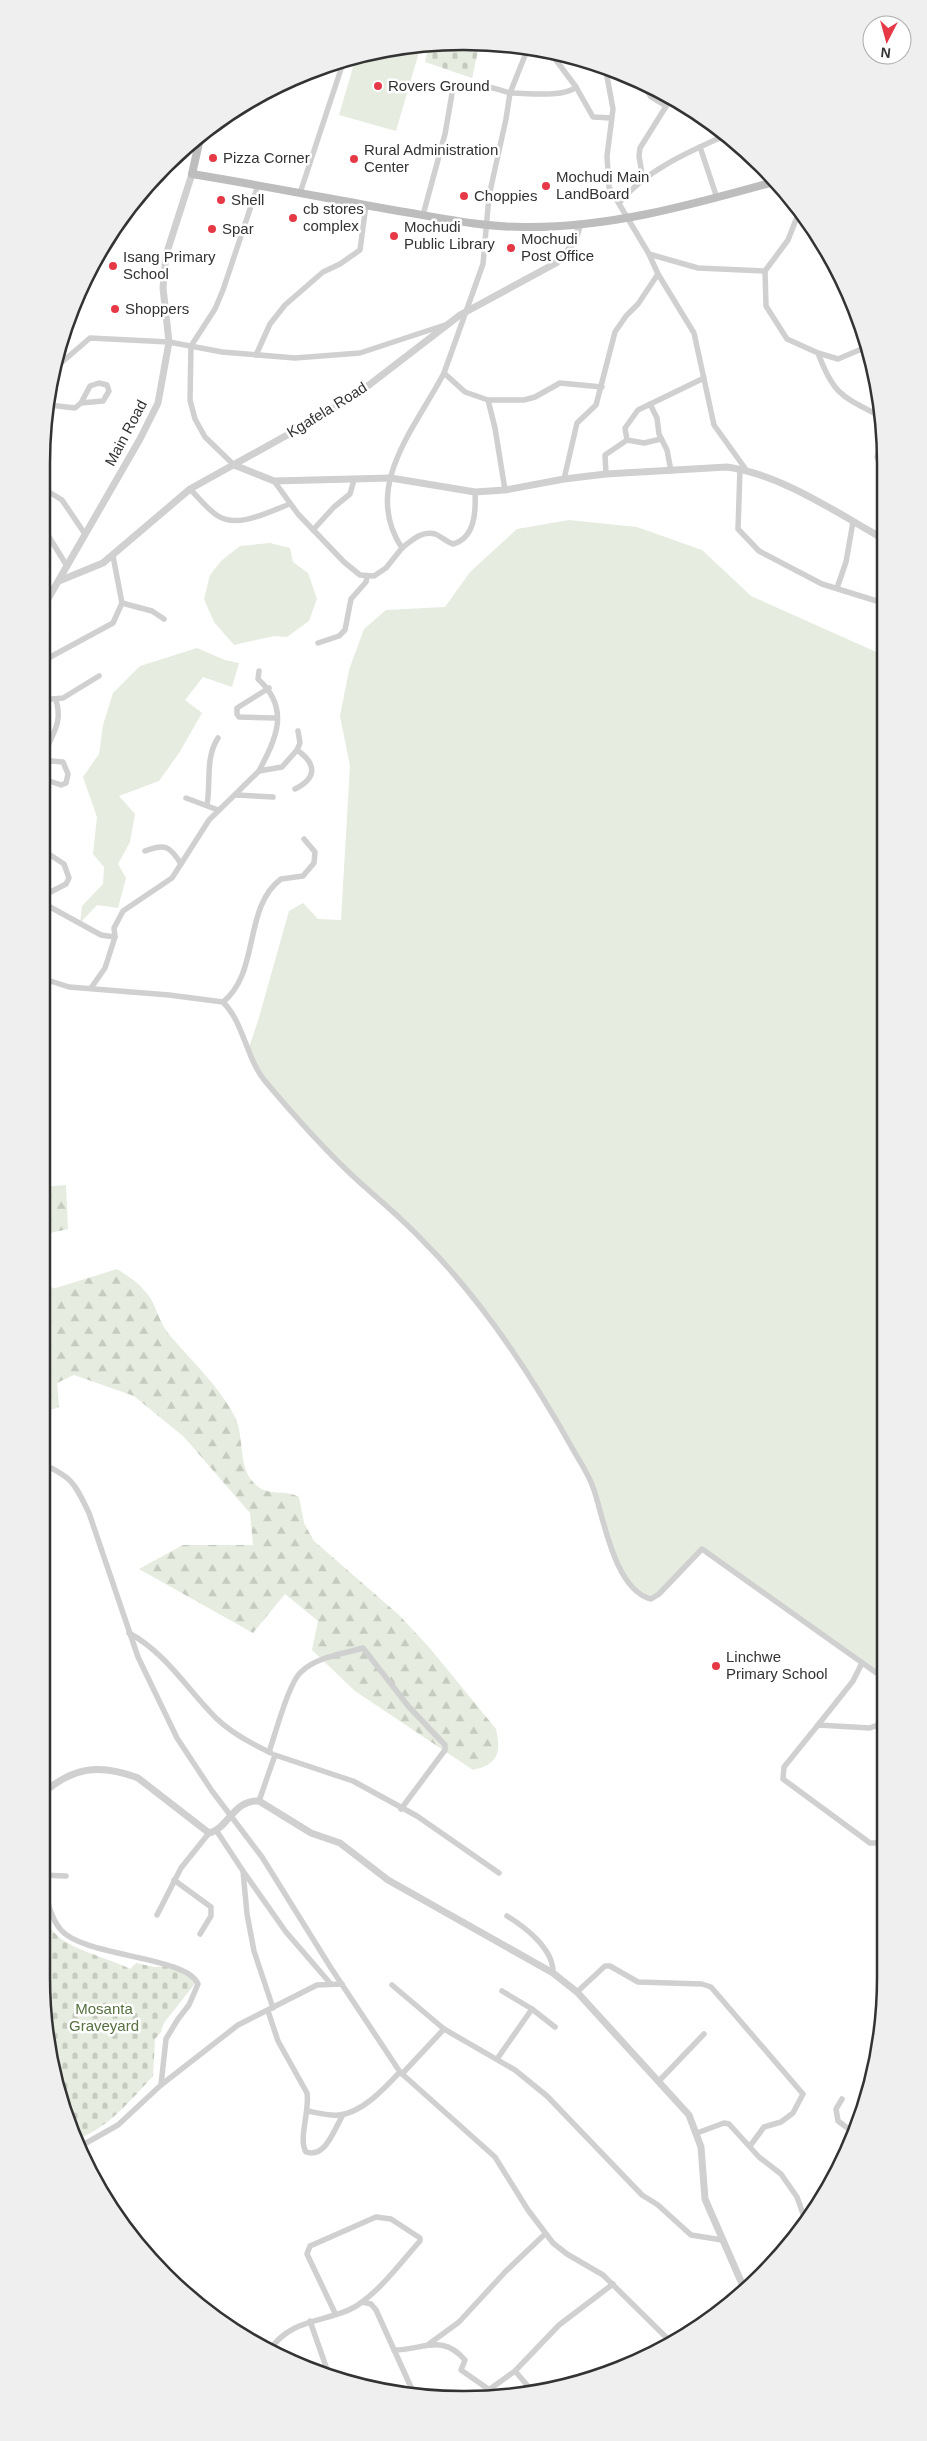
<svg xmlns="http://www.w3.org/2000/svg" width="927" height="2441" font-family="Helvetica,sans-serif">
<defs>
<pattern id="forest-firs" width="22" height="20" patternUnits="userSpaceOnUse" patternTransform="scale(1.25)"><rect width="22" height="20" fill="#e6ecdf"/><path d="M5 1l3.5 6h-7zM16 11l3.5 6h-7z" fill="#c6cbc0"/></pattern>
<pattern id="cemetery-stones" width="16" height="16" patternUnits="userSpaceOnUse" patternTransform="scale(1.25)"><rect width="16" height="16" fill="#e6ecdf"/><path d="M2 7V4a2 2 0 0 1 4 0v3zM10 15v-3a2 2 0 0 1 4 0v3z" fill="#c6cbc0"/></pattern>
</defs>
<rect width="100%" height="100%" fill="#fff"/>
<g fill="#e6ecdf">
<polygon points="400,47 419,52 396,131 339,115 356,57"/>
<polygon points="569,520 637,527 702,550 751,596 883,655 885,1679 702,1549 651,1599 642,1596 625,1578 615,1556 591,1481 504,1340 425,1243 353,1176 264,1079 248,1050 258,1021 289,911 303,903 318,919 341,920 350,766 340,716 349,670 364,629 386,610 445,607 470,572 517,529"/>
<polygon points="270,543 290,548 293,562 308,573 317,599 309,621 287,637 274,636 234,645 214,622 204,599 210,575 221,561 240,546"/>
<polygon points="197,648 225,660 239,663 232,687 203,677 185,700 202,713 179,753 159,781 119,796 135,814 130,842 118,864 126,878 118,908 97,905 80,923 82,906 103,884 104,867 93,854 97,817 83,777 99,754 103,725 113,693 140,666"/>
</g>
<g fill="url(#forest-firs)">
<polygon points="66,1185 68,1229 41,1235 41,1187"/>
<path d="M117,1269C130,1277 142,1285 151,1299C157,1310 160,1323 168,1333C191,1361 218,1384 235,1417C245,1437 237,1469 256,1485C269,1497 285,1489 299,1497L304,1523L314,1541L399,1615L428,1646L496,1729C501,1752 499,1764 473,1770L355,1691L312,1650L318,1621L285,1594L253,1633L139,1569L183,1545H253L250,1513L184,1437L134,1396L74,1375L57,1383L59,1407L41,1413L43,1365H41V1286L56,1288Z"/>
</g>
<g fill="url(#cemetery-stones)">
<polygon points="473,43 478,51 472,78 425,62 428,49 413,45"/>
<path d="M41,1904C45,1912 47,1923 52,1930C67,1950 108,1957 130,1969L136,1963L154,1967L169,1966L197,1981L163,2024L161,2032L155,2039L153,2076C130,2101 109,2127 76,2140L64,2113L41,1978Z"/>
</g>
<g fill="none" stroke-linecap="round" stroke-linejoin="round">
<g stroke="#d0d0d0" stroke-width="5.5">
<path d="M528,48L510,93C526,93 564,98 576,87L550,52"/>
<polyline points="606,71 613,109 607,156 609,187 649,254 698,268 765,271"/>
<polyline points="576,87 593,117 611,118"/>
<polyline points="646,89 651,97 666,106"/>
<polyline points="700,147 717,198"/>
<polyline points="643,180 639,156 640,148 670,100"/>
<polyline points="300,193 344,60"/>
<path d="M620,202C645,171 688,152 724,136"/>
<polyline points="799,212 788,240 765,271 766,306 787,339 818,353 838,359 864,348"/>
<path d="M423,215L445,134L453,88C464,78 497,89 510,93L506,119L489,196L483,264L444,373"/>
<polyline points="649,254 658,274 694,333 714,425 747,471"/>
<path d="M818,353C834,396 843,397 882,417"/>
<polyline points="256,355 270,324 285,305 323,272 340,264 360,250 366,205"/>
<polyline points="54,369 90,338 169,342 222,352 295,358 360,353 445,325"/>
<polyline points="488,400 524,400 535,397 560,383 602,387"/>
<polyline points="650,404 657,418 659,434 667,450 671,471"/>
<polyline points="49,405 75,408 81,403 90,386 99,383 107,385 109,391 103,401 81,403"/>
<polyline points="627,440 625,428 638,410 704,378"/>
<polyline points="627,440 644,443 661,439"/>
<polyline points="882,442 877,457 882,469"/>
<polyline points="234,465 205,437 195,419 190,400 191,346 215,309 223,290 258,185"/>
<polyline points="740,469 738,529 759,551 822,584 883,603"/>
<polyline points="606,474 605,455 627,440"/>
<polyline points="564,479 577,423 596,405 615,332 626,316 638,304 658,274"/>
<path d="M274,481L298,514L344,562L360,575L374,576L386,568L402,548C361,487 416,427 444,373L465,392L488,400L495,428L505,490"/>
<polyline points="41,487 62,500 85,534"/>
<path d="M190,489C199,498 208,510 218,516C238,529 270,511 290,504"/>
<polyline points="41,524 67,566"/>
<polyline points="313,530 334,507 350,494 354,480"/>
<path d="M402,548C411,541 422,530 435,534C441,536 446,542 453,544C475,538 476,512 475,492"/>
<polyline points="113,556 122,603 152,611 164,619"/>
<polyline points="837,588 846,562 853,522"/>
<polyline points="318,643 339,636 345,630 351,599 366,582 367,577"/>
<polyline points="41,662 113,623 122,603"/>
<path d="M259,671L258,679C291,709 276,738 259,771"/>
<polyline points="269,688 237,708 237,714 239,717 276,718"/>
<polyline points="41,700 63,698 99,676"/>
<polyline points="297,750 300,743 298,731"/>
<polyline points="41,760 63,762 68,774 66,783 61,785 41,778"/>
<path d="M43,760C49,735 64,727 56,700"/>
<polyline points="236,795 273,797"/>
<polyline points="186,798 218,810"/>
<path d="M207,805C211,782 205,758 218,738"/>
<polyline points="41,849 64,864 69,878 66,884 41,897"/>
<path d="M145,851C165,843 170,846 181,864"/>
<polyline points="41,902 101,935 115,937"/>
<path d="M41,978L69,987L169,995L223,1002C244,1023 246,1058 265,1081C291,1112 326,1151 355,1178C378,1199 403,1219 424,1242C483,1301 535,1381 575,1453C582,1465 590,1477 594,1490C604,1520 615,1590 651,1599L659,1594L702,1549L885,1679"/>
<path d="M91,988L105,968L115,937L114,928L123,911L172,878L209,820L259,771L282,767L297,750C317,764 317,778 295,789"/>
<path d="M223,1002C260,973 243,907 281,879L303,876L314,863L315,852L304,839"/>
<path d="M41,1463C73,1478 74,1482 89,1513L138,1657L177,1738L212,1791L262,1857L331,1968L400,2072L495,2157L528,2210L553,2243L567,2254L603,2275L672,2343"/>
<path d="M129,1633C166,1653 187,1689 216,1718C231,1733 252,1744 271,1753"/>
<polyline points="885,1722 870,1728 818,1725 784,1767 783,1779 870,1843 880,1843 885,1839"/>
<polyline points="818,1725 853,1681 862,1663"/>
<path d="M269,1752C275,1735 289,1682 301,1672C316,1657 343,1654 363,1648L409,1707L445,1745V1750L401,1809"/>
<polyline points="259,1801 275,1755 353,1781 417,1816 499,1873"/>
<polyline points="216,1830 243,1871 247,1914 254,1951 273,2008"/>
<polyline points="243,1871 286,1932 330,1983"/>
<polyline points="41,1875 66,1876"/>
<path d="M44,1875C45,1892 49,1916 61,1930C84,1957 187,1956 198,1984L189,2005L178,2019L166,2039L161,2085"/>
<polyline points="174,1880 211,1907 211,1916 200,1934"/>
<polyline points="157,1915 181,1868 209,1833"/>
<path d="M507,1916C525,1927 554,1949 553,1973"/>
<polyline points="392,1985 444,2029 515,2070 547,2096 642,2195 658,2205 691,2235 722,2240"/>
<polyline points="502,1991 532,2009 555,2027"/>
<polyline points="577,1992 605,1966 610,1966 638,1982 702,1984 711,1987 803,2094 793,2113 781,2122 764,2127 750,2146"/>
<path d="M268,2011L278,2041L307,2093C310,2111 298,2139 306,2152C326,2159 335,2127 343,2115"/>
<polyline points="497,2059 532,2009"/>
<polyline points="402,2074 444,2029"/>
<polyline points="659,2081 704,2034"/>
<polyline points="842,2099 836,2109 838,2121 854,2133"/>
<path d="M308,2111C318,2113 329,2116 339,2115C362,2113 385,2088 400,2072"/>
<polyline points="697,2133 724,2123 729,2124 759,2157 781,2174 797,2197 806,2222"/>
<polyline points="79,2147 118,2125 161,2085 238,2025 317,1985 342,1984"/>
<polyline points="362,2302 371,2304 376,2310 415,2396"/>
<polyline points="310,2321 330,2378"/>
<polyline points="429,2344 459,2322 506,2271 545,2234"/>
<path d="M394,2350C423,2350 442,2333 465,2360L461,2370L494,2393"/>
<path d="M269,2351C293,2314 334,2324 362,2302C384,2286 402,2261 420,2241V2238L391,2219L376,2217L310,2246L307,2254L335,2313"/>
<polyline points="515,2371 533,2392"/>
<polyline points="483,2394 515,2371 559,2325 613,2284"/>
</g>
<g stroke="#d0d0d0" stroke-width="7">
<path d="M234,465L274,481L391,478L475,492L505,490L564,479L606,474L727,467C780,474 836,512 882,538"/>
<path d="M59,581L103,563L190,489L325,414L369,385L460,315L556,263C570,251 575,242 580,224"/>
<polyline points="41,611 140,439 158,403 169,342 163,288 166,255 192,174"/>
<path d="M41,1795C72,1767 99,1763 138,1778L209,1833C228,1829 234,1799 259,1801L311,1833L340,1843L388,1880L553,1973L577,1992L689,2115L701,2147L705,2199L743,2286"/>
</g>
<path stroke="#bdbdbd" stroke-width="8" d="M201,134L192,174C259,185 326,198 393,210C436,217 480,227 524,227C611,228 694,204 777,181"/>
</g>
<g fill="#e63946" stroke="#fff" stroke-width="2">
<circle cx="378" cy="86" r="5"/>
<circle cx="213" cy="158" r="5"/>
<circle cx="354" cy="159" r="5"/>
<circle cx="546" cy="186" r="5"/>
<circle cx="464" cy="196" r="5"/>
<circle cx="221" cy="200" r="5"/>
<circle cx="293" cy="218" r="5"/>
<circle cx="212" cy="229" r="5"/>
<circle cx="394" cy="236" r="5"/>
<circle cx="511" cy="248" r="5"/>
<circle cx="113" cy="266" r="5"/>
<circle cx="115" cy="309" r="5"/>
<circle cx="716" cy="1666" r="5"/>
</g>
<g text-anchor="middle" stroke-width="5" stroke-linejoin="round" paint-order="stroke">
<g font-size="15" fill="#333" stroke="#fff" text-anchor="start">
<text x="388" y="91">Rovers Ground</text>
<text x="364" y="155">Rural Administration<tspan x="364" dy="17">Center</tspan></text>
<text x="223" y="163">Pizza Corner</text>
<text x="556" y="182">Mochudi Main<tspan x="556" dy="17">LandBoard</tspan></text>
<text x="474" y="201">Choppies</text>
<text x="231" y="205">Shell</text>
<text x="303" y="214">cb stores<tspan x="303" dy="17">complex</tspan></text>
<text x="404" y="232">Mochudi<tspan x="404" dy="17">Public Library</tspan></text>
<text x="222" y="234">Spar</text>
<text x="521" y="244">Mochudi<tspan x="521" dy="17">Post Office</tspan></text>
<text x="123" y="262">Isang Primary<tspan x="123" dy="17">School</tspan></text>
<text x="125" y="314">Shoppers</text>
<text x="726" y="1662">Linchwe<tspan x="726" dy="17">Primary School</tspan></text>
</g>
<g font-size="15" fill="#333" stroke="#fff">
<text transform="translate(327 410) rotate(-32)" y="5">Kgafela Road</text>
<text transform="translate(126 433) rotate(-62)" y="5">Main Road</text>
</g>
<g font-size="15" fill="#56703f" stroke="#fff">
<text x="104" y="2014">Mosanta<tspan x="104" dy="17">Graveyard</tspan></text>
</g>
</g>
<path d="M0 0H927V2441H0ZM463 50H464A413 413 0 0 1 877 463V1978A413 413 0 0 1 464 2391H463A413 413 0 0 1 50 1978V463A413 413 0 0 1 463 50Z" fill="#efefef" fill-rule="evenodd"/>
<path fill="none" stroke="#333" stroke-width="2.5" d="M463 50H464A413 413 0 0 1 877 463V1978A413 413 0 0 1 464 2391H463A413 413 0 0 1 50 1978V463A413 413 0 0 1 463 50Z"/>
<g transform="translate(887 40) rotate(186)"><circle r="24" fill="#ffffff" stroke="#adadad"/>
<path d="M0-4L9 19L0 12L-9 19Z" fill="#e63946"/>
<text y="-8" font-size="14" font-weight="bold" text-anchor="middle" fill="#333333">N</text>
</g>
</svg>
